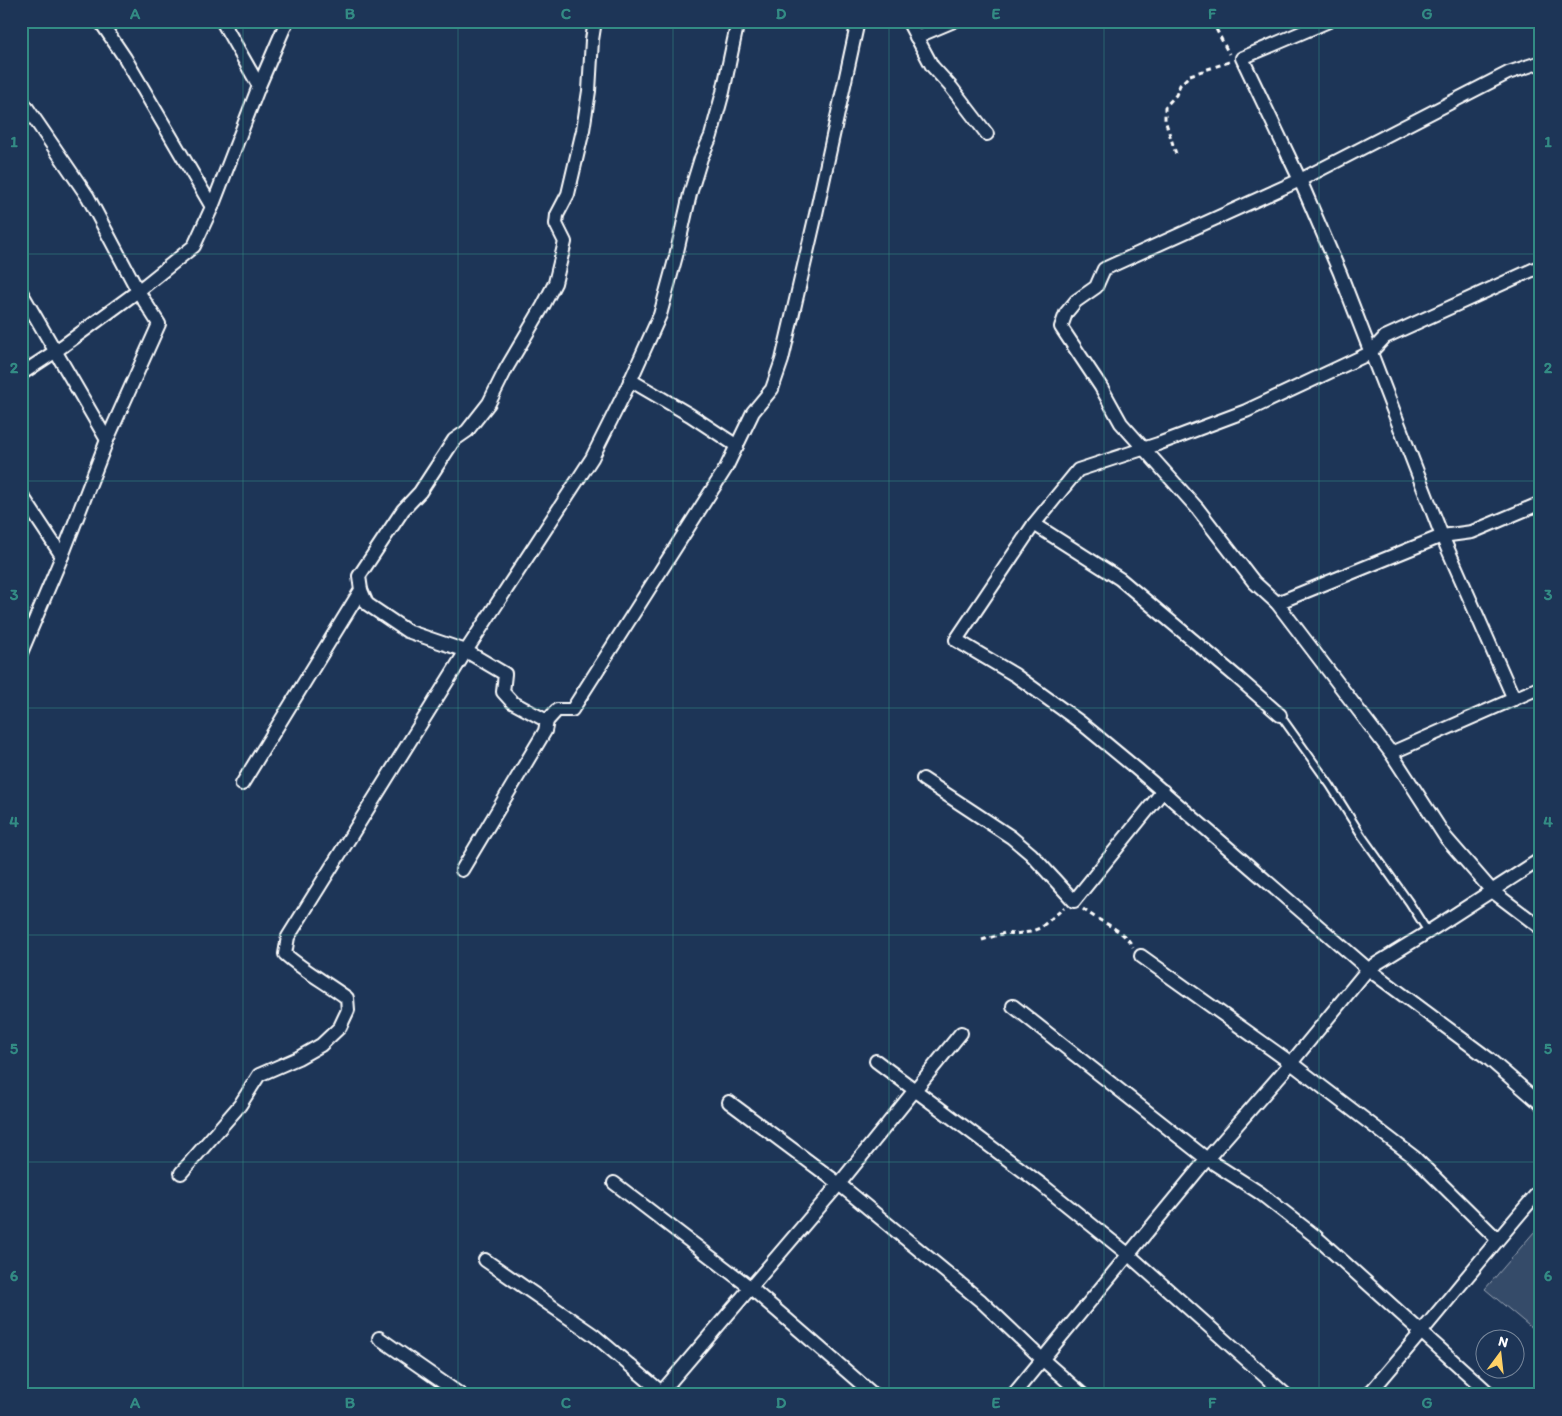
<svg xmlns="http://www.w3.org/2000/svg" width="1562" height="1416" font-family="Itim,sans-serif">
<rect width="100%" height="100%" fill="#1d3557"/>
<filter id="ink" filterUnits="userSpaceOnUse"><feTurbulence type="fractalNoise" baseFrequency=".02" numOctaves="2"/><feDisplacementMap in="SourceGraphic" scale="10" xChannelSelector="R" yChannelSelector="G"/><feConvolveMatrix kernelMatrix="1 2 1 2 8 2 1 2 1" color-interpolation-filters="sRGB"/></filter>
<g filter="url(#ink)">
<polygon fill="#364b69" stroke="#9aa5b4" points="1541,1224 1541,1336 1485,1289"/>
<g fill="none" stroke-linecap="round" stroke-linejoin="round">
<g stroke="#fff" stroke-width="10">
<polyline id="lane" points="1280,715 1330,785 1362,836 1409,902 1428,932"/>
</g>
<g stroke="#fff" stroke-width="16">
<g id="street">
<polyline points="100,21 125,58 212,207"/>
<polyline points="222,21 259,86"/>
<polyline points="908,21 932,66 951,87 987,134"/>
<polyline points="1329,21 1242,58 1300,180 1340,273 1442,536 1514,699"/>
<polyline points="916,37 954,21"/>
<polyline points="1541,62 1508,73 1300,180 1104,269 1096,287 1076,301 1066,313 1061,327 1101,387 1121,423 1197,508 1254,582 1277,603 1391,753 1446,838 1492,891 1541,928"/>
<polyline points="21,99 88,197 138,291 159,324 107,440 62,556 21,653"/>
<polyline points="1541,266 1385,337 1370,353 1246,411 1158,444 1078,470 1034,524 956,640 1015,675 1080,722 1138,770 1368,969 1489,1059 1541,1104"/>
<polyline points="21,292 107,440"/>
<polyline points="21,374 56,351 138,291 194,246 212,207 259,86 287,21"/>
<polyline points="630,380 690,415 737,446"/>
<polyline points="21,494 62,556"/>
<polyline points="1034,524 1120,579 1238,678 1280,715"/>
<polyline points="361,590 367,604 407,631 466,651 505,674 503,692 512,702 547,721"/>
<polyline points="1277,603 1442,536 1472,532 1541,503"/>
<polyline points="1391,753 1541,687"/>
<polyline points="923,779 1011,837 1031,854 1074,901 1163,791"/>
<polyline points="242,784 361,590 359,576 403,510 420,492 454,440 467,431 489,403 506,369 543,306 555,283 565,242 556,224 557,215 568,194 583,130 589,91 592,40 595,21"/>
<polyline points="462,870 545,731 547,721 557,710 572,710 726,468 753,412 772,389 782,360 816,214 858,21"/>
<polyline points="1141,956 1291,1063 1414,1157 1497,1239"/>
<polyline points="1013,1006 1207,1159 1260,1193 1315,1236 1491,1395"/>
<polyline points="876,1061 1042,1185 1129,1255 1286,1395"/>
<polyline points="729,1102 839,1184 981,1301 1042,1359 1083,1395"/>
<path d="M181,1173L240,1105L259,1075L298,1058L321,1045L340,1027L348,1010L347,998C327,983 304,971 285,954L288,937L466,651L592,458L627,388L660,315L676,256L690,194L701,158L711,136L723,92L738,21"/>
<polyline points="614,1183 751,1288 874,1395"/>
<polyline points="485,1260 595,1336 665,1395"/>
<polyline points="379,1338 461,1395"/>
<polyline points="659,1395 839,1184 961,1033"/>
<polyline points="1013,1395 1207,1159 1291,1063 1368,969 1428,932 1541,859"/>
<path d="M1368,1395C1427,1327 1482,1257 1541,1189"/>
</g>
</g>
<g stroke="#fff" stroke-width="3" stroke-dasharray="5 4" stroke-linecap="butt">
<polyline points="1212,21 1229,54"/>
<polyline points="1176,154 1165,120 1165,107 1176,95 1180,85 1190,75 1229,62"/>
<path d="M1083,909C1100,923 1123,928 1133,947"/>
<polyline points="982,940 1005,933 1014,934 1030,932 1040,928 1064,908"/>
</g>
<use href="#lane" stroke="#1d3557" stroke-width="6"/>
<use href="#street" stroke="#1d3557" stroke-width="12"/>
</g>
</g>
<path fill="none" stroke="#338b84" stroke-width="1" stroke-opacity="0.55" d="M243,21V1395M458,21V1395M673,21V1395M889,21V1395M1104,21V1395M1319,21V1395M21,254H1541M21,481H1541M21,708H1541M21,935H1541M21,1162H1541"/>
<rect width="1562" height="1416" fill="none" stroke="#1d3557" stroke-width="55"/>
<g transform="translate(1500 1354) rotate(15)"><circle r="24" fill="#1d3557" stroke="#77869a"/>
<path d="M0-4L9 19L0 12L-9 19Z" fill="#ffd166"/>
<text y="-8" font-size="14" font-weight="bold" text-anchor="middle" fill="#ffffff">N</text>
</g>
<rect x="28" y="28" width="1506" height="1360" fill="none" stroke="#338b84" stroke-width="2"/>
<g font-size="16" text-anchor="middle" font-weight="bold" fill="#338b84">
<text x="135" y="19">A</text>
<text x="350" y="19">B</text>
<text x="566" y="19">C</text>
<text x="781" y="19">D</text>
<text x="996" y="19">E</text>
<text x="1212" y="19">F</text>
<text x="1427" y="19">G</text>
<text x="14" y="147">1</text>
<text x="1548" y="147">1</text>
<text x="14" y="373">2</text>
<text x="1548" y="373">2</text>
<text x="14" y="600">3</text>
<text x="1548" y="600">3</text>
<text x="14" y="827">4</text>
<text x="1548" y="827">4</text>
<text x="14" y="1054">5</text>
<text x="1548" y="1054">5</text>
<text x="14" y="1281">6</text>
<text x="1548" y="1281">6</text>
<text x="135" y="1408">A</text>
<text x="350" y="1408">B</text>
<text x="566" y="1408">C</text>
<text x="781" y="1408">D</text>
<text x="996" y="1408">E</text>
<text x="1212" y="1408">F</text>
<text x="1427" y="1408">G</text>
</g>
</svg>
